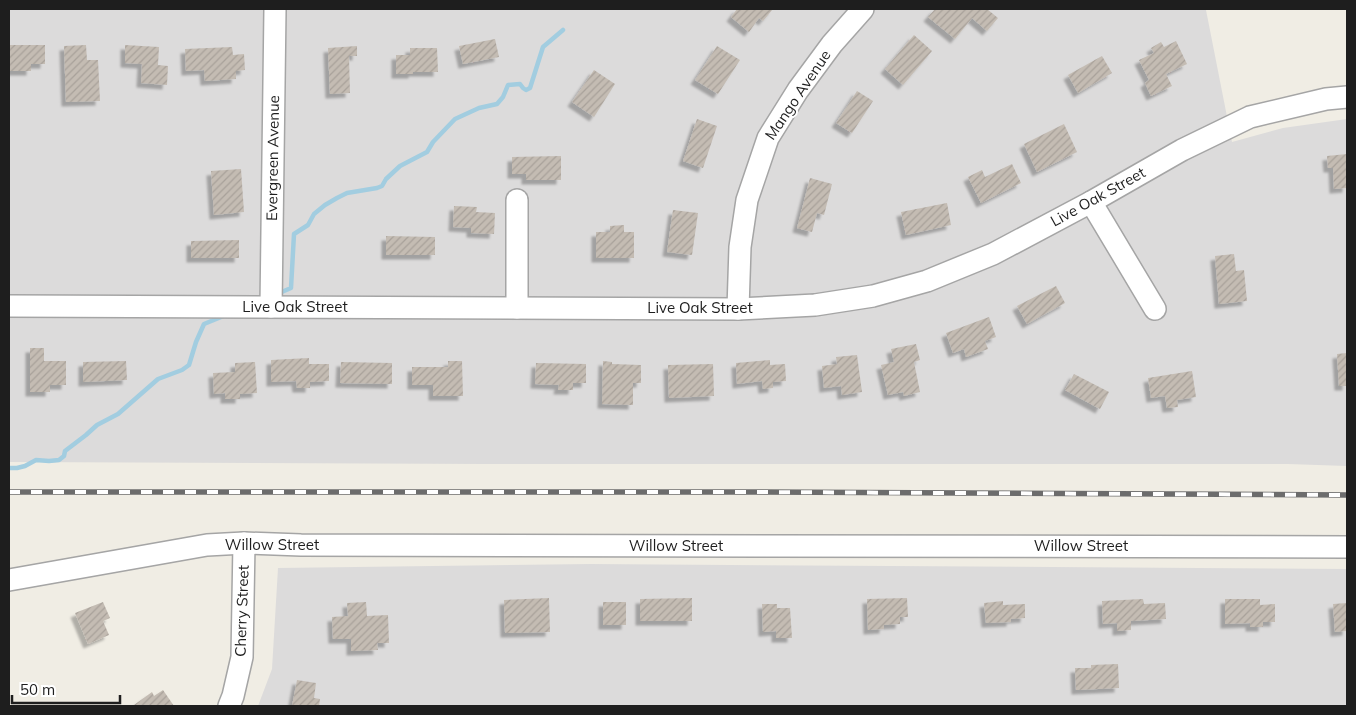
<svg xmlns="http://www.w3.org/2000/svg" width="1356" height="715" font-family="Mulish,sans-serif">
<defs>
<pattern id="building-hatch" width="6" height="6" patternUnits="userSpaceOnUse" patternTransform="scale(1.25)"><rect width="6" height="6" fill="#c4bcb3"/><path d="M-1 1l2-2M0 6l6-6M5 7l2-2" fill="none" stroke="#a8a19a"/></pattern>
<filter id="shadow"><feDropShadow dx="-4.5" dy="4.5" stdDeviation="1" flood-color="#0004"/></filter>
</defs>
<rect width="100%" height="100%" fill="#f0ede4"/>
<g fill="#dcdbdb">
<polygon points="9,9 1213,9 1206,10 1232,142 1283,128 1347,119 1347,466 1288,464 483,464 9,462"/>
<polygon points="591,564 1347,569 1347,706 258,706 272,669 278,568"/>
</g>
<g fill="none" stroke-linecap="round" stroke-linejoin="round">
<g stroke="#a2cde0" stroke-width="4.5">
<polyline points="277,294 291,288 294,234 308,225 314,214 325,205 337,198 347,193 377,188 382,186 386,179 400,166 427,152 433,142 455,119 479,108 497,104 503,97 508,85 520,84 523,88 526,90 530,88 543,47 563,30"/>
<polyline points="9,468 17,468 25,466 36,460 49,461 59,460 64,456 65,451 86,435 97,425 118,414 158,379 182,370 189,365 196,342 204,324 226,315"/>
</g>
</g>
<g fill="url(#building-hatch)" filter="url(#shadow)">
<polygon points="737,9 773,9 763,21 759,18 749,32 731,17"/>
<polygon points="935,9 987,9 998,18 987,31 972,18 955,39 928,17"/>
<polygon points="914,35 932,51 903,85 885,69"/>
<polygon points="495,39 499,57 463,64 459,46"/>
<polygon points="1176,41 1187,64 1166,74 1172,86 1151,96 1145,83 1149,80 1139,60 1154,53 1151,48 1161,42 1164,47"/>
<polygon points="9,45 45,45 45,64 31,64 31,71 9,71"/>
<polygon points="86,45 87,60 98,60 100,101 66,102 64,46"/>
<polygon points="125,45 159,47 158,65 168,66 167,85 141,83 142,64 125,63"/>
<polygon points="357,46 357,56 349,56 350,93 330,94 328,48"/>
<polygon points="717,46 740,60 718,94 695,80"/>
<polygon points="232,47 233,55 244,54 245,70 236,71 236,79 205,81 204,70 186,71 185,49"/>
<polygon points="410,48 437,48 438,72 413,72 413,74 396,74 396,55 410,55"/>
<polygon points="1102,56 1112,73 1078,93 1068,75"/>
<polygon points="594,70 615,84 594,117 572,102"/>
<polygon points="857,91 873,101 852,133 836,123"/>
<polygon points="697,119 717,126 703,168 683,161"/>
<polygon points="1064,124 1077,152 1037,172 1024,144"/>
<polygon points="1347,154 1347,188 1334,189 1333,168 1328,168 1327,156"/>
<polygon points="561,156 561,180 526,180 526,174 512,174 512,157"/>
<polygon points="1012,164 1021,183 981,203 968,177 982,170 985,177"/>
<polygon points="241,169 244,212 214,215 211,171"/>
<polygon points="810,178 832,184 824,215 817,213 812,232 797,228"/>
<polygon points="947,203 951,225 906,235 901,212"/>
<polygon points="454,206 477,207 476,212 495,213 494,234 471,233 471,228 453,227"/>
<polygon points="673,210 698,213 692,255 667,252"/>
<polygon points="624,225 624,232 634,232 634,258 596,258 596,232 610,232 610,226"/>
<polygon points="386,236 435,237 435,255 386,255"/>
<polygon points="239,240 239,258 191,258 191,241"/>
<polygon points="1234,254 1236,271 1244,270 1247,301 1219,304 1215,256"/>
<polygon points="1056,286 1065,303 1027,324 1017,306"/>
<polygon points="989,317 996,337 985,341 988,349 966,357 964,349 953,353 946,333"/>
<polygon points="916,344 920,360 914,362 920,392 904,396 903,392 888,395 881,365 894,362 891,349"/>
<polygon points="30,348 44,348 44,361 66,361 66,385 50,385 50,392 30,392"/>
<polygon points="1347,353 1347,386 1339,386 1337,354"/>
<polygon points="857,355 862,392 842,395 841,386 824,388 822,366 837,364 836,357"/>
<polygon points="309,358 309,364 329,364 329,381 310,382 310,388 297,388 296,381 271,382 271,360"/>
<polygon points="770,360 770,365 785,364 786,381 773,382 773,388 763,389 762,381 737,384 736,363"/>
<polygon points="126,361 127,380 83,382 83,362"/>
<polygon points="448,361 462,361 463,396 433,396 433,385 412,385 412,367 448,367"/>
<polygon points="603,361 612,362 612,364 641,365 641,383 633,383 633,405 602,404"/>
<polygon points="255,362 257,393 240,394 240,399 225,399 225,393 214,394 213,373 235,372 235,363"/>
<polygon points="341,362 392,363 392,384 340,383"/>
<polygon points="536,363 586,364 586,383 573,383 573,390 558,390 559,385 535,384"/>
<polygon points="713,364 714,396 669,398 668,365"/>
<polygon points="1192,371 1196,397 1177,400 1178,407 1167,408 1165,396 1151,398 1148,378"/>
<polygon points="1074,374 1109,392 1100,409 1065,390"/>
<polygon points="549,598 550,632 505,633 504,600"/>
<polygon points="692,598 692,621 640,621 640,599"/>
<polygon points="907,598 908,617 900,617 900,624 884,625 884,629 868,630 867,599"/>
<polygon points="1143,599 1144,604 1165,603 1166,619 1131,621 1131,630 1117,631 1117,623 1103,624 1102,601"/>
<polygon points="1225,599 1260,599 1260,605 1275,604 1275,622 1263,622 1263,627 1250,627 1250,623 1225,624"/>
<polygon points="1003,601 1003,605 1025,604 1025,618 1011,619 1011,622 986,623 984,603"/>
<polygon points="103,602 110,618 103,621 109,635 88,644 75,613"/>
<polygon points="366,602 367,616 388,615 389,643 377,643 378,650 351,651 351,639 333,639 332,617 348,616 347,603"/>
<rect x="603" y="602" width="23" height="23"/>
<polygon points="1347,603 1347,631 1335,632 1333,604"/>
<polygon points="762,604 777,604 777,608 790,608 792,638 776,638 776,631 763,632"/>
<polygon points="1118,664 1119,688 1076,690 1075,668 1091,668 1091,665"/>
<polygon points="297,680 316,683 314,698 320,699 319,706 292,706"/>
<polygon points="163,690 174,706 135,706 134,705 152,692 154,696"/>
</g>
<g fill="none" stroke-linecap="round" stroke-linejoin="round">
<g stroke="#a5a5a5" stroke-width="24">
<g id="minor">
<polyline points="1091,202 1155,309"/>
<polyline points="9,306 738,309 815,305 873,296 927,281 993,254 1091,202 1182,150 1250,117 1326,99 1347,97"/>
<polyline points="271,307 275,9"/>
<polyline points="517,308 517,200"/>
<polyline points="738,309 740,247 747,200 768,138 798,90 832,44 863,9"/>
<polyline points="9,580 207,545 244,543 301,545 1347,547"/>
<polyline points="229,706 233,696 242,657 244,543"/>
</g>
</g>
<use href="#minor" stroke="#fff" stroke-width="21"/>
<g stroke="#6c6c6c" stroke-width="5.5">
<polyline id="rail" points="9,492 749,492 1347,495"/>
</g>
<use href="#rail" stroke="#fff" stroke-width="4" stroke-dasharray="11" stroke-linecap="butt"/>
</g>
<g text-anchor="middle" stroke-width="4" stroke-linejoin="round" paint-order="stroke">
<g font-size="15" fill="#1e1e1e" stroke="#fff">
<text transform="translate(798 95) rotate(-56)" y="5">Mango Avenue</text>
<text transform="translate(273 158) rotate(-89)" y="5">Evergreen Avenue</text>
<text transform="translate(1098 197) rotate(-29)" y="5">Live Oak Street</text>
<text x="295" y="312">Live Oak Street</text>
<text x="700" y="313">Live Oak Street</text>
<text x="272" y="550">Willow Street</text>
<text x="676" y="551">Willow Street</text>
<text x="1081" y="551">Willow Street</text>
<text transform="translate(242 611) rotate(-88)" y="5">Cherry Street</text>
</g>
</g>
<rect width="1356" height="715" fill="none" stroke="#1e1e1e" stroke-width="20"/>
<path d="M12 695v8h108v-8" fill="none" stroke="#1e1e1e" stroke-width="2.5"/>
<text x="20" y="695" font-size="15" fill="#1e1e1e" stroke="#ffffff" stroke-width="4" paint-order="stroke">50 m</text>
</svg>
